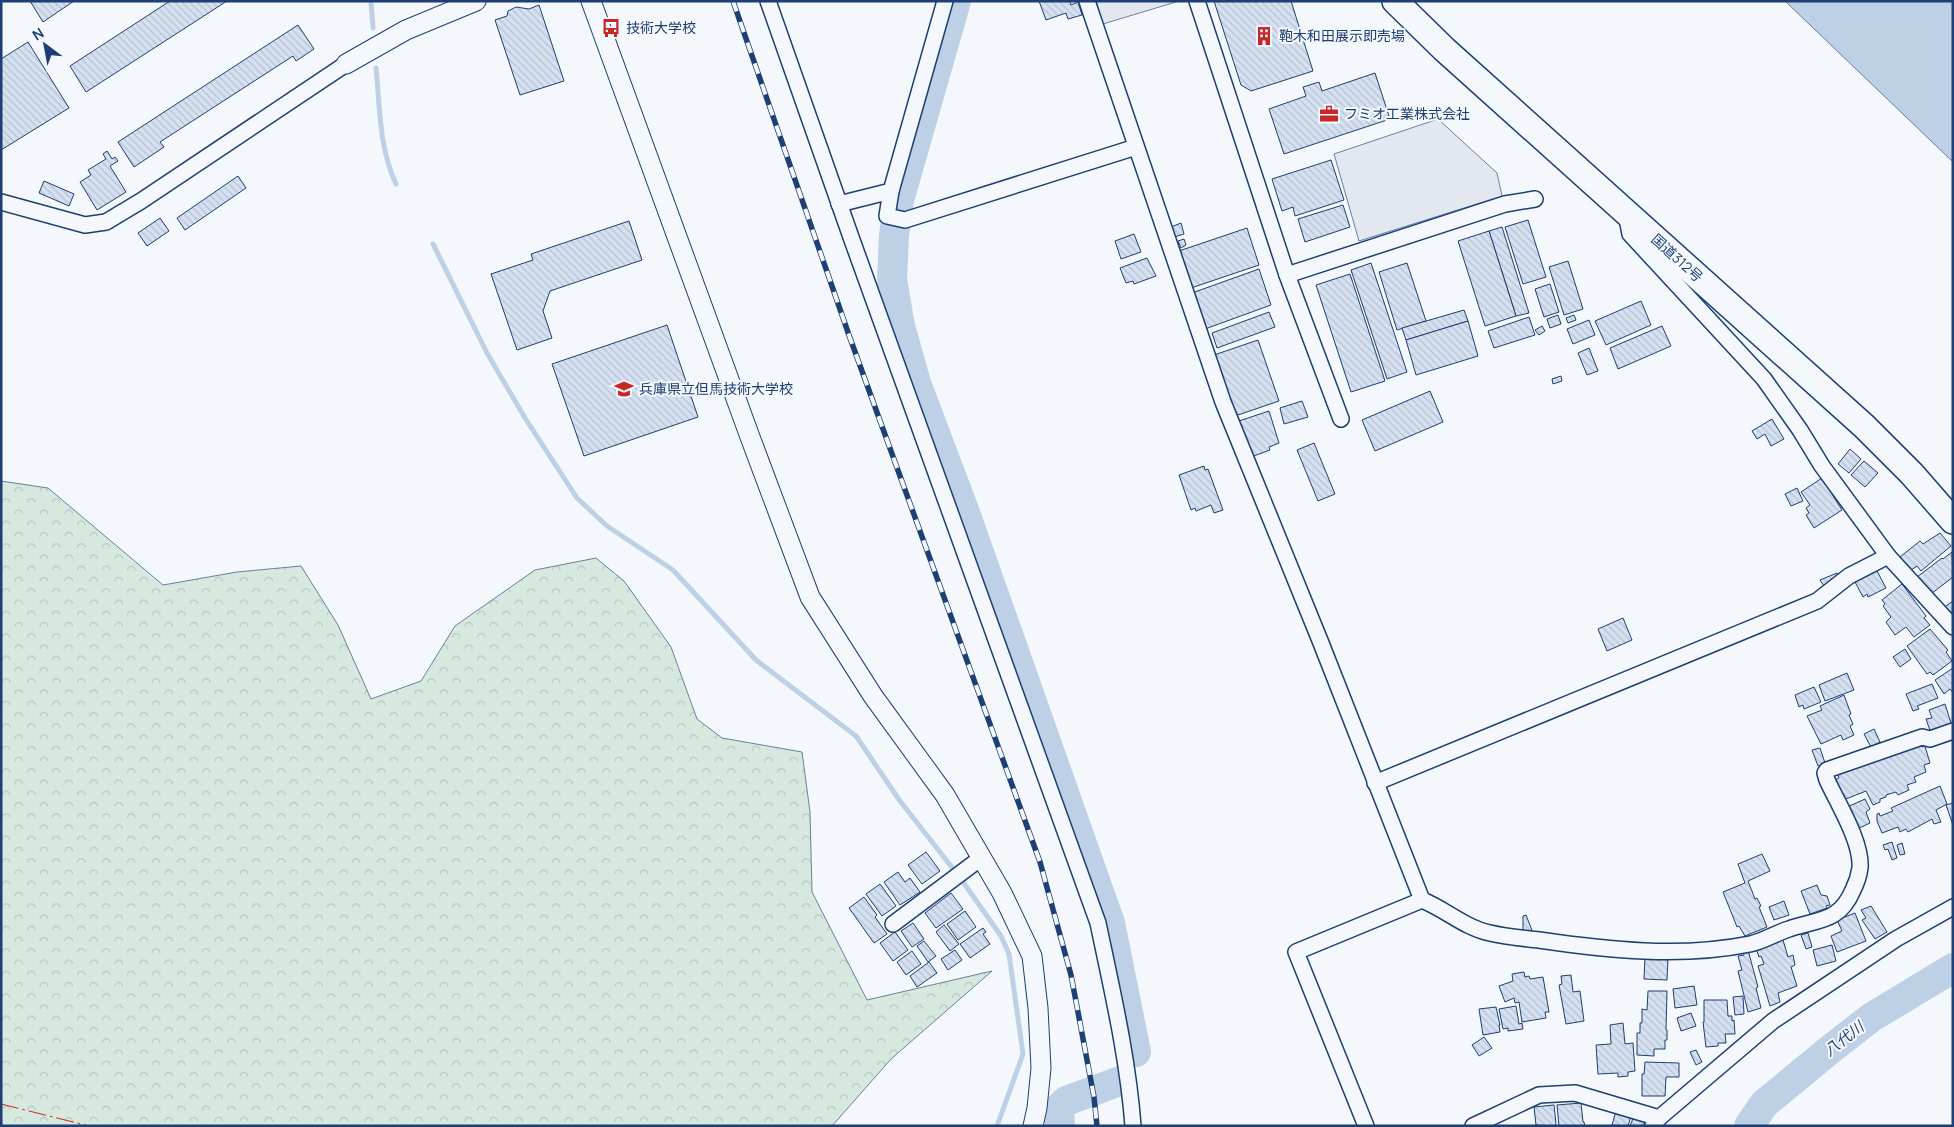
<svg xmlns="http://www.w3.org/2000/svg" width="1954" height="1127" font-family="Manrope,'Noto Sans JP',sans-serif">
<defs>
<pattern id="forest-crowns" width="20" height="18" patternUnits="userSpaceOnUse" patternTransform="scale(1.25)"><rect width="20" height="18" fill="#d7e8df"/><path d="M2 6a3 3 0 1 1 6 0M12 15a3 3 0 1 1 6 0" fill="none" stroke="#b8c8c3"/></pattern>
<pattern id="building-back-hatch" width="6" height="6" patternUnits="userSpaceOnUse" patternTransform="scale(1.25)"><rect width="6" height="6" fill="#d5e0f0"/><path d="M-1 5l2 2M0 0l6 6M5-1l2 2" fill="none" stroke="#b6c1d1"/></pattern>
</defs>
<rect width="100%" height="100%" fill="#f4f7fb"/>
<polygon fill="url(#forest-crowns)" stroke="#687fa3" points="1,481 48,488 163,585 237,572 301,566 338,625 371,699 421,681 455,626 535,570 596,558 624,581 671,647 697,719 722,738 802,752 810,812 812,892 867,1000 992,971 891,1059 832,1126 1,1126"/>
<g fill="#e3e8f0" stroke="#687fa3">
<polygon points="1096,1 1179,1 1103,24"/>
<polygon points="1438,119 1497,173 1502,196 1359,241 1334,154"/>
</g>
<polygon fill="#bed0e5" stroke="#687fa3" points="1785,1 1953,1 1953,162"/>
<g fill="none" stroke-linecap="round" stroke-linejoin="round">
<g stroke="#bed0e5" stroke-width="5">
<polyline points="371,1 373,28"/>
<path d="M376,68C380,107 379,148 396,184"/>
<polyline points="433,244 487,353 525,418 577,498 607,526 673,570 756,660 856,736 900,801 961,879 1001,936 1009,954 1023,1054 997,1126"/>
</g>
<g stroke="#bed0e5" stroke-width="30">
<polyline points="956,1 899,200 894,235 892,279 900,326 916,383 964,510 1110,923 1136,1052"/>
<polyline points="1060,1126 1059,1108 1066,1101 1120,1081"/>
<polyline points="1749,1126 1764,1104 1832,1048 1872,1017 1953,968"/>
</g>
</g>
<g fill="url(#building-back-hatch)" stroke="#1d3f73">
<polygon points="30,1 74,1 43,22"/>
<polygon points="170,1 227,1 86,92 70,66"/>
<polygon points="1039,1 1070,1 1071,5 1078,2 1082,15 1068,19 1066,13 1046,20"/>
<polygon points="1214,1 1291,1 1313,71 1251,91 1241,85"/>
<polygon points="539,5 564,81 520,95 495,20 507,16 508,11 516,7 529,9"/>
<polygon points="298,25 314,49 296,61 293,56 160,142 164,147 134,167 118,142"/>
<polygon points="28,42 69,108 1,150 1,59"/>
<polygon points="1375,73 1390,119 1284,154 1269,109 1306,96 1303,87 1319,82 1322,91"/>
<polygon points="107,151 112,159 115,157 118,161 110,166 126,192 97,210 80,182 91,175 88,170 106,159 103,154"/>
<polygon points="1331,160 1344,200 1295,216 1293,207 1282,211 1272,179"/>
<polygon points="238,176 246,188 185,230 177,218"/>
<polygon points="44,181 74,194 69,206 39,193"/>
<polygon points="1343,205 1350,227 1305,242 1298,219"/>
<polygon points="160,218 169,231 147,246 138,233"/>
<polygon points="1528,220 1546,277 1523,284 1505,227"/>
<polygon points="629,221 642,260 550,291 543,311 552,338 517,350 491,274 533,260 531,254"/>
<polygon points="1181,223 1184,234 1174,237 1171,227"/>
<polygon points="1502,227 1529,313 1516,316 1489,231"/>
<polygon points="1247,228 1259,265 1191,288 1179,251"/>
<polygon points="1489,231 1516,316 1485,326 1458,241"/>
<polygon points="1134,234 1141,252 1121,259 1115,241"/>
<polygon points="1184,239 1186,245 1181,248 1178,241"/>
<polygon points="1147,258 1156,276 1134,284 1133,281 1126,283 1120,268"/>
<polygon points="1568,261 1583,309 1564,315 1549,267"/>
<polygon points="1371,263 1407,372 1387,379 1351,270"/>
<polygon points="1407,263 1426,321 1397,330 1379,272"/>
<polygon points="1259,269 1271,305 1205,329 1192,293"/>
<polygon points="1350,274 1385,381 1351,392 1316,285"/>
<polygon points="1550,284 1559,312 1544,317 1535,289"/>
<polygon points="1641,301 1651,325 1606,345 1595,321"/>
<polygon points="1464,310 1468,321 1406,340 1402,328"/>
<polygon points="1269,312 1275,327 1217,348 1212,333"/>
<polygon points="1558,315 1561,324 1550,328 1547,319"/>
<polygon points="1574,315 1576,320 1568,323 1566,318"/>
<polygon points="1529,317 1535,335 1494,348 1488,331"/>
<polygon points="1589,320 1595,335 1573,344 1567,329"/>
<polygon points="1468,321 1478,356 1416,375 1406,340"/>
<polygon points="667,325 698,417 584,456 552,364"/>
<polygon points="1542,326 1545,331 1539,335 1535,330"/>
<polygon points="1662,326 1671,346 1618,369 1610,348"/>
<polygon points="1258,340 1279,401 1235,416 1214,355"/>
<polygon points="1589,348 1598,371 1587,375 1578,353"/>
<polygon points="1561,376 1562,381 1553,384 1552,379"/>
<polygon points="1430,391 1443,422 1375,451 1362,420"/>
<polygon points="1302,401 1308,417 1284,424 1280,408"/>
<polygon points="1269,411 1279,443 1269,447 1270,450 1248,458 1236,422"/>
<polygon points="1772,419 1784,439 1771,446 1765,434 1757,439 1752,431"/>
<polygon points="1314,443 1335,494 1318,501 1297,450"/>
<polygon points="1850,449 1861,459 1849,473 1838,464"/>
<polygon points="1864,461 1878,473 1865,487 1851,475"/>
<polygon points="1204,466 1205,470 1208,469 1223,510 1214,513 1211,505 1196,511 1195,508 1191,510 1179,475"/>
<polygon points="1822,478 1842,510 1814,528 1806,515 1809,513 1806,508 1810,505 1801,492"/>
<polygon points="1797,488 1803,501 1791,506 1785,494"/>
<polygon points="1940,533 1951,546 1921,571 1917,566 1911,570 1900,557 1920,541 1923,544"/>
<polygon points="1952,552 1953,577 1931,594 1917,577 1942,558 1943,559"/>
<polygon points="1877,571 1886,588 1868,597 1867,594 1863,597 1855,582"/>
<polygon points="1837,573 1839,577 1824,586 1820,580"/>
<polygon points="1902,584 1926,616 1924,618 1930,625 1914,637 1906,627 1895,635 1886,622 1891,617 1883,606 1885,604 1882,600"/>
<polygon points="1953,601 1953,611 1948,615 1943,608"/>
<polygon points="1623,618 1632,640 1607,651 1598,629"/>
<polygon points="1930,629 1948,650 1946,652 1952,661 1933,675 1930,672 1927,674 1907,646"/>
<polygon points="1905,649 1911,659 1900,667 1893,657"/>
<polygon points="1953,668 1953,693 1950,689 1944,694 1935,680"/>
<polygon points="1847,673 1854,690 1825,701 1819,685"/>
<polygon points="1932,684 1938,698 1917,706 1919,709 1913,711 1906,694"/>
<polygon points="1814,687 1821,702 1804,709 1803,705 1799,707 1795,695"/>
<polygon points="1844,695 1851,714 1849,715 1853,724 1850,726 1854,735 1843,740 1841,735 1821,744 1807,716 1822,710 1820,706"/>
<polygon points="1945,704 1952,726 1931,733 1926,719 1932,718 1929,710"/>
<polygon points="1874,729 1880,742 1871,747 1864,734"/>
<polygon points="1924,743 1930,763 1924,765 1926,772 1914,777 1916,782 1907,785 1909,790 1898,795 1896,792 1886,795 1886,797 1880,799 1880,802 1873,805 1866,791 1841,801 1833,781 1839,778 1838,774"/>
<polygon points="1820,748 1825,763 1818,766 1812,750"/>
<polygon points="1940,786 1947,804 1936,810 1941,822 1934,824 1932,819 1908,832 1906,829 1900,832 1898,827 1882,833 1877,821 1877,814 1879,813 1880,816 1893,811 1891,808"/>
<polygon points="1865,799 1870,809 1866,812 1870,823 1855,830 1845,808"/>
<polygon points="1953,803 1953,825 1946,805"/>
<polygon points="1892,842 1897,858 1892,860 1888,849 1885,850 1883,845"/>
<polygon points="1902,843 1905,854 1900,855 1897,845"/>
<polygon points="926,852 940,871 922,884 908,865"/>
<polygon points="1762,854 1770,871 1748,881 1755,899 1757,898 1761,906 1759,907 1767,927 1745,936 1739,926 1737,927 1723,892 1745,883 1738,864"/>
<polygon points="898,872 905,882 910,878 920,892 900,905 884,882"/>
<polygon points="880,884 896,906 882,916 866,894"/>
<polygon points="1817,885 1821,895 1827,896 1830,905 1826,906 1827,908 1810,914 1801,891"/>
<polygon points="951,893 963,909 936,928 925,913"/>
<polygon points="864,897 877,915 875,917 887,934 874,943 849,908"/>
<polygon points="1784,901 1789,915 1774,920 1769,907"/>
<polygon points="1871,906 1887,932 1875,939 1862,920 1866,918 1861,910"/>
<polygon points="965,911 976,927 958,940 947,924"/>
<polygon points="1855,913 1866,941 1837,952 1831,936 1842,931 1837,920"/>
<polygon points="1526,915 1533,933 1523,932 1523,916"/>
<polygon points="913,923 924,939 912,947 901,931"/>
<polygon points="944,925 959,944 950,951 936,932"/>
<polygon points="983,928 986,932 983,934 990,944 970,958 960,944"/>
<polygon points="895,932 908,950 893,961 880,943"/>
<polygon points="1808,933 1812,947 1806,949 1801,935"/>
<polygon points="1783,940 1788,957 1793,955 1795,965 1791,967 1797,986 1778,993 1780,1002 1770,1006 1758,966 1764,964 1761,956 1759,957 1756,948"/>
<polygon points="924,941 936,956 928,962 917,946"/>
<polygon points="1832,945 1836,961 1817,966 1813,950"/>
<polygon points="955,950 962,960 948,970 941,959"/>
<polygon points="1748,950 1758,987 1756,988 1761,1008 1748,1012 1738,971 1742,970 1738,956 1744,955 1743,951"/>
<polygon points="912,951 921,964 906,975 897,962"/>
<polygon points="1645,957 1668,958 1667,980 1644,979"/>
<polygon points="929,962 937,973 917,987 910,976"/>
<polygon points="1524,972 1525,977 1529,976 1530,979 1543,977 1549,1012 1545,1012 1546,1018 1522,1022 1519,1002 1515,1003 1514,998 1505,1002 1499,986 1513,981 1512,974"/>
<polygon points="1571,975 1573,992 1580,991 1584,1021 1566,1024 1559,985 1562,984 1561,976"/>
<polygon points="1694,986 1697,1005 1675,1008 1673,989"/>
<polygon points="1648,991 1667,991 1666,1030 1667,1030 1667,1040 1665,1040 1665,1049 1654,1049 1654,1056 1637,1055 1637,1033 1640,1033 1640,1023 1642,1023 1642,1009 1647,1010"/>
<polygon points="1743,996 1744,1014 1735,1015 1733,997"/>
<polygon points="1704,1000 1727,1000 1728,1016 1732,1016 1732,1021 1734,1020 1735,1034 1725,1034 1726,1043 1718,1043 1718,1046 1706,1047 1703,1022 1704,1022"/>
<polygon points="1516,1006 1519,1024 1522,1023 1523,1029 1508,1031 1508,1028 1503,1029 1499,1009"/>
<polygon points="1496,1007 1500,1025 1499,1025 1500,1032 1483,1035 1479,1009"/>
<polygon points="1691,1013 1696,1026 1681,1031 1677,1018"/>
<polygon points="1623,1023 1625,1044 1633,1043 1635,1071 1628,1072 1628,1076 1618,1077 1618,1073 1598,1074 1596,1045 1611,1044 1610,1025"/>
<polygon points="1484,1037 1492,1048 1479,1056 1472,1045"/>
<polygon points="1696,1050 1702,1062 1696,1065 1690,1052"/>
<polygon points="1645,1062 1679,1063 1679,1077 1666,1077 1665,1096 1642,1096 1642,1074 1644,1074"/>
<polygon points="1581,1103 1583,1122 1584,1122 1585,1126 1559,1126 1557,1105"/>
<polygon points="1554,1105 1556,1124 1554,1126 1536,1125 1534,1107"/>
<polygon points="1616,1111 1631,1116 1628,1126 1612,1125"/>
<polygon points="1634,1116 1646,1121 1642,1126 1630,1126"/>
</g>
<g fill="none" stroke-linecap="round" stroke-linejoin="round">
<g stroke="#1d3f73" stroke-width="18">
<g id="minor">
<path d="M768,1L852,240L1098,923C1112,990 1128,1058 1133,1126"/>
<polyline points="1087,1 1223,402 1321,643 1422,900 1296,952 1366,1126"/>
<polyline points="1197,1 1287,275 1341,419"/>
<polyline points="891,191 887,216 905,220 1136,147"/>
<polyline points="1,202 85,225 106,222 141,201 346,64"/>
<polyline points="839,204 891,191 945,1"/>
<polyline points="1626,213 1630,234 1764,379 1800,430 1822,466 1888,556 1953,627"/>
<polyline points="1287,275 1505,204 1535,199"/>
<polyline points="1375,783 1817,601 1849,576 1888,556"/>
<path d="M1422,900C1445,909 1465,928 1490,933C1506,937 1522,938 1539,940C1608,950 1680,958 1750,944C1764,941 1776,933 1789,929C1818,919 1839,923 1853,890C1856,884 1859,875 1860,868C1862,842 1838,804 1827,780L1825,773L1827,770L1922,737L1930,739L1953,731"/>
<polyline points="893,924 981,858"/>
<polyline points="1473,1126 1539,1095 1575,1093 1659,1118"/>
<polyline points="1653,1126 1659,1118 1773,1021 1896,939 1953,907"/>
</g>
</g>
<g stroke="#1d3f73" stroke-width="21">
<g id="tertiary">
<polyline points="591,1 750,437 810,597 873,696 945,795 1002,893 1032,956 1038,1008 1041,1068 1037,1108 1033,1126"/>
<polyline points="346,64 406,30 476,1"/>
</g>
</g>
<g stroke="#1d3f73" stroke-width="28">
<polyline id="trunk" points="1395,1 1444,49 1864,426 1912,474 1953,521"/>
</g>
<use href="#minor" stroke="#f4f7fb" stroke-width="15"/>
<use href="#tertiary" stroke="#f4f7fb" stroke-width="19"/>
<use href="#trunk" stroke="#f4f7fb" stroke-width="25"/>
<g stroke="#1d3f73" stroke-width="5.5">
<polyline id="rail" points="733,1 850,338 1040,862 1071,975 1094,1097 1097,1126"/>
</g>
<use href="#rail" stroke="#f4f7fb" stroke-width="4" stroke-dasharray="11" stroke-linecap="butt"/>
<polyline stroke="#c62828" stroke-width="1" stroke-dasharray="18 4 2.5 4" stroke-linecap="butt" points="1,1104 89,1126"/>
</g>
<defs>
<g id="bus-bare" transform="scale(1.5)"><path d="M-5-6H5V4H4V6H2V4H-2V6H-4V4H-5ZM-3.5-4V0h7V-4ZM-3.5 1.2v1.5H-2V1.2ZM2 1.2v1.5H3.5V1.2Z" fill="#c62828" stroke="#f4f7fb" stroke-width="2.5" paint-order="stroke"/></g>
<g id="building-bare" transform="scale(1.5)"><path d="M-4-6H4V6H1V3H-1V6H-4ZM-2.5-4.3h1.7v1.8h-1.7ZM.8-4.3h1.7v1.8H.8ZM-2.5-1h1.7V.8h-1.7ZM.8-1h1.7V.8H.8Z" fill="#c62828" stroke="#f4f7fb" stroke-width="2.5" paint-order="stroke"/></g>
<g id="office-bare" transform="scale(1.5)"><path d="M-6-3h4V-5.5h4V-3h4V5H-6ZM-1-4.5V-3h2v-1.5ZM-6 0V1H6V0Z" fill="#c62828" stroke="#f4f7fb" stroke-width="2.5" paint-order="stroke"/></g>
<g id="university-bare" transform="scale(1.5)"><path d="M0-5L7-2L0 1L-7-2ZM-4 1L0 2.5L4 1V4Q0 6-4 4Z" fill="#c62828" stroke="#f4f7fb" stroke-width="2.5" paint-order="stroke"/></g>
</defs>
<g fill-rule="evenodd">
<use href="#bus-bare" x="611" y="28"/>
<use href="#building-bare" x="1264" y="36"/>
<use href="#office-bare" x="1329" y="114"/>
<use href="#university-bare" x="624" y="389"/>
</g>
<g text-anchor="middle" stroke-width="4" stroke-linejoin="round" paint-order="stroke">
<g font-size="14" fill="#1d3f73" stroke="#f4f7fb" text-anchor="start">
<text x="626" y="33">技術大学校</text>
<text x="1279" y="41">鞄木和田展示即売場</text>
<text x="1344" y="119">フミオ工業株式会社</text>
<text x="639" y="394">兵庫県立但馬技術大学校</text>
</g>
<g font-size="14" fill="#1d3f73" stroke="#f4f7fb">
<text transform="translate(1677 258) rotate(42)" y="5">国道312号</text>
</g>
<g font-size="15" font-style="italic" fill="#1d3f73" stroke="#f4f7fb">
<text transform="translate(1844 1039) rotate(-38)" y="5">八代川</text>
</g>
</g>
<rect width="1954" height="1127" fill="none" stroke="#1d3f73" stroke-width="5"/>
<g transform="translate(45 45) rotate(328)" stroke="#f4f7fb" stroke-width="4" paint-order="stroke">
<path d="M0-4L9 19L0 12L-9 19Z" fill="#1d3f73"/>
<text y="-8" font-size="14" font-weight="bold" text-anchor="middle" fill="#1d3f73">N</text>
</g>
</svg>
